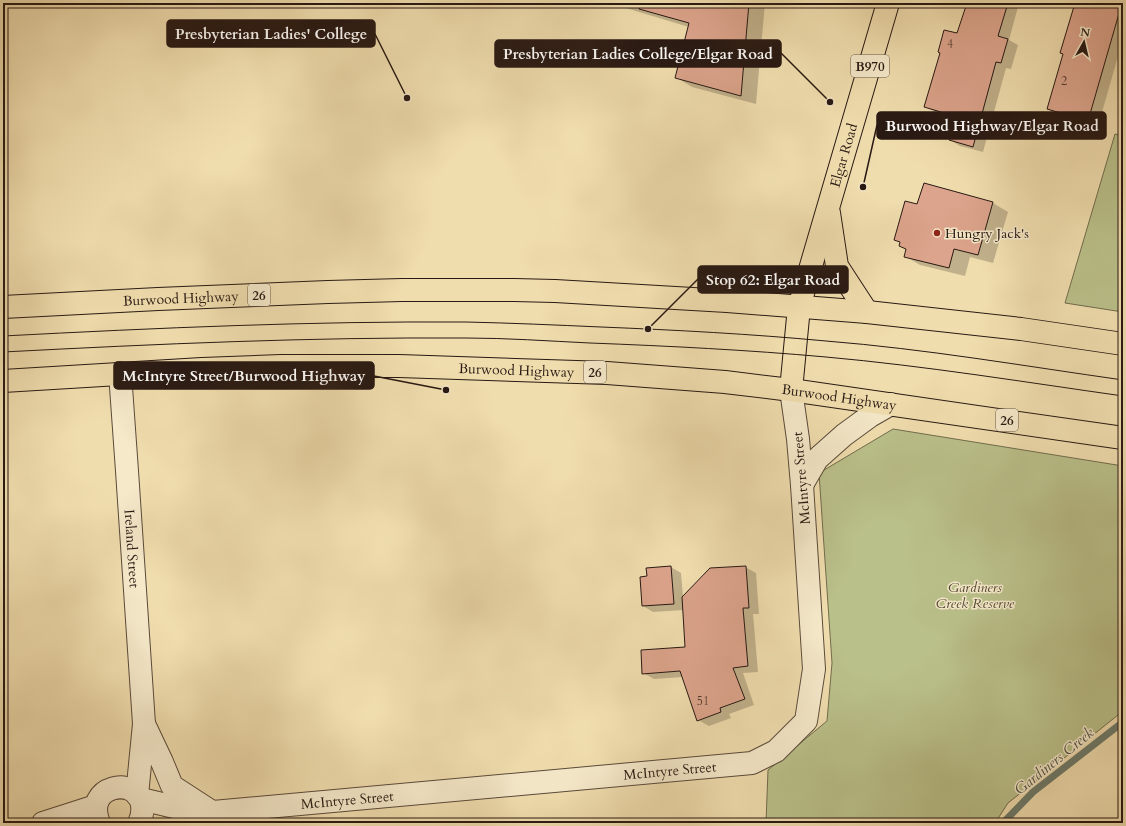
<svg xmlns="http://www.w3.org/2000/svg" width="1126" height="826" font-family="Cardo,serif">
<rect width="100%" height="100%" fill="#f0ddae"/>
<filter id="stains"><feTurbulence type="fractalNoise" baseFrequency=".005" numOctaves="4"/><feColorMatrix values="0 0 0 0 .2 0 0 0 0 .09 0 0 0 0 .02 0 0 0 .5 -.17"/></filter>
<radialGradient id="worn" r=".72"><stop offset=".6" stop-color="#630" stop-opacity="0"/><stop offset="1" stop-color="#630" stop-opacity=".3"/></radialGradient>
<g fill="#bac08a" stroke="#716c4e">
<polygon points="1115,134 1123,136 1123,312 1065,303"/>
<polygon points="893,429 1123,466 1123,711 1008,803 995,823 766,823 768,770 827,721 832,663 819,473"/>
</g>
<g fill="#0003">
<polygon points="609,3 765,3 756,104 692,87 677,78 689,27"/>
<polygon points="968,3 1019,3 1009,40 1018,45 1011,69 1006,68 983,152 960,146 950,140 950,138 936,131 942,114 935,112 925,106 941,53 958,35"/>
<polygon points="1080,3 1123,3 1123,39 1098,126 1058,114 1048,109"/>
<polygon points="924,184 993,203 1008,212 993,263 970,257 965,276 920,265 905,256 907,249 901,243 895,239 918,205"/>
<polygon points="671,567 681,573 683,597 745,567 756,573 759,614 753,614 758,672 743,673 754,705 729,714 731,718 709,726 698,720 683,677 654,679 643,673 686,648 684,610 653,612 643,606 648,577"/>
</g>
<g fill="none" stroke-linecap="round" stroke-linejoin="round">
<polyline stroke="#6d7b6b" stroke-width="7" points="1003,823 1033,792 1123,722"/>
</g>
<g fill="#dca48c" stroke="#281913">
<polygon points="640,3 749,3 741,96 675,78 689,23 639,9"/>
<polygon points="967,3 1008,3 998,36 1008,39 1001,63 996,62 973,147 949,140 950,136 935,132 941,112 924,107 940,53 938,52 944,30 957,33"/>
<polygon points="1075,3 1122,3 1088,121 1047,109 1063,54 1060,53"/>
<polygon points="924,183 993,202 978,255 954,249 949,268 904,257 906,249 899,246 900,242 894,240 905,201 917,204"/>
<polygon points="671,566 674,604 642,606 640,577 647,576 646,568"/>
<polygon points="746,566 749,608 743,608 748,666 733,668 745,699 720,708 721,712 697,721 680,671 642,674 641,650 685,647 682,597 710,568"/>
</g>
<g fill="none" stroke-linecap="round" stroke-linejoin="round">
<g stroke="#5a4a3a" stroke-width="24">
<g id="minor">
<path id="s1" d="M120,373L127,471L144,724L137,795"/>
<polyline points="802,485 817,459 844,435 870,416 891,404"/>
<polyline points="144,724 162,762 172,786 209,810"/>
<path id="s2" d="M141,799L187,810L213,812L752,763L776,751L806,721L814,669L802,485L798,439L791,390"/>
<polyline points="43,823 96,806"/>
<path d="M99,823C83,785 137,775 142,805C143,812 142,817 139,823"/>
</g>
</g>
<g stroke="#281913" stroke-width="24">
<g id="major">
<polyline points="829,213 837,266 867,312"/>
<path id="s3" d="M799,307L888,3"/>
</g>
</g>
<g stroke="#281913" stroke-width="24">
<g id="highway">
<path id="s4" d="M3,307L158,299L328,292L402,290H514L555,291L727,301L867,312L1021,329L1123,344"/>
<path id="s5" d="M3,381L202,369L281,366H399L607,373L725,382L791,390L1123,438"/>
<polyline points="791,390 799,307"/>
</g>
</g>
<use href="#minor" stroke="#f5e9ca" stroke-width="22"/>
<use href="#major" stroke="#f0ddae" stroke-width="22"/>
<use href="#highway" stroke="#f0ddae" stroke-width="22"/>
<g stroke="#281913" stroke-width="1">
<path d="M3,336C157,328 311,321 466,322C511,323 556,325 601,327C676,330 751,334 826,341C926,349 1024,366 1123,380"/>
<path d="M3,352C157,344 311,337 466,338C507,338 548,341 590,343C669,346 748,350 826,357C926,366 1024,382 1123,396"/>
</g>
</g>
<circle fill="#8f2418" stroke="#f5e9ca" stroke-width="1.5" cx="937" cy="233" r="4"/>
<g text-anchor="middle" stroke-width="3" stroke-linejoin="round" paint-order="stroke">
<g font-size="12" fill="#553c31">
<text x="950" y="48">4</text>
<text x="1064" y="85">2</text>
<text x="703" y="705">51</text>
</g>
<g fill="#f5e9ca" stroke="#66574a" stroke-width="1">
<rect x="851" y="55" width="38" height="22" rx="3"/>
<rect x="248" y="284" width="22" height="22" rx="3"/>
<rect x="584" y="361" width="22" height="22" rx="3"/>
<rect x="996" y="409" width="22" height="22" rx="3"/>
</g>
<g font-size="13" font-weight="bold" fill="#281913">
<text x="870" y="71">B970</text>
<text x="259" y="300">26</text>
<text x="595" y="377">26</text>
<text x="1007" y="425">26</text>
</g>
<g font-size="14" fill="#281913" stroke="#f5e9ca">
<text dy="5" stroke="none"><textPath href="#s3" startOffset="158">Elgar Road</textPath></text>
<text dy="5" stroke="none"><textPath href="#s4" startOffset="178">Burwood Highway</textPath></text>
<text dy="5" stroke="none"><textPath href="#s5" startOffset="514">Burwood Highway</textPath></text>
<text dy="5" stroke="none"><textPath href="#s5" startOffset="838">Burwood Highway</textPath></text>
<text transform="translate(801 478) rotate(-95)" y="5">McIntyre Street</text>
<text dy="5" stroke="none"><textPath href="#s1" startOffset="176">Ireland Street</textPath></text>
<text dy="5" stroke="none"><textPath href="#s2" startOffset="532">McIntyre Street</textPath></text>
<text dy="5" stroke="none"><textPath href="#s2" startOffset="208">McIntyre Street</textPath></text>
</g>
<g font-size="14" fill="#281913" stroke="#f5e9ca" text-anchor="start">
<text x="945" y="238">Hungry Jack's</text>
</g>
<g font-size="14" font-style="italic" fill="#544b37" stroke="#f5e9ca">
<text x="975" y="592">Gardiners<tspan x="975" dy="16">Creek Reserve</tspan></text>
</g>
<g font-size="15" font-style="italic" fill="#505246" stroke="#f5e9ca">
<text transform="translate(1054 761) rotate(-39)" y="5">Gardiners Creek</text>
</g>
</g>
<path fill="none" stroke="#281913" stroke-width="1.5" d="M407 98L375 34M830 102L781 53M863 187L877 125M648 329L698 279M446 390L374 376"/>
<g fill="#281913" stroke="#f5e9ca" stroke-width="1.5">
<circle cx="407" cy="98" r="4"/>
<circle cx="830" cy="102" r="4"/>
<circle cx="863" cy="187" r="4"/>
<circle cx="648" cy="329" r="4"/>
<circle cx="446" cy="390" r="4"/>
</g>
<g fill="#281913" stroke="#281913" stroke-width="1.5">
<rect x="167" y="20" width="208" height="27" rx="4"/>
<rect x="495" y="40" width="286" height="27" rx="4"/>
<rect x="877" y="112" width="229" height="27" rx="4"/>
<rect x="698" y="266" width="150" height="27" rx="4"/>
<rect x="114" y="362" width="260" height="27" rx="4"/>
</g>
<g font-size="15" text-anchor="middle" font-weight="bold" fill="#fff">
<text x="271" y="39">Presbyterian Ladies' College</text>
<text x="638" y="59">Presbyterian Ladies College/Elgar Road</text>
<text x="992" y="131">Burwood Highway/Elgar Road</text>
<text x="773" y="285">Stop 62: Elgar Road</text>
<text x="244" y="381">McIntyre Street/Burwood Highway</text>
</g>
<rect width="1126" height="826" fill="none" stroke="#f0ddae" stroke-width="16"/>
<rect x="4" y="4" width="1118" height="818" fill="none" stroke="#281913" stroke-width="2"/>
<rect x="8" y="8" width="1110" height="810" fill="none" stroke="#281913"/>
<g transform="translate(1084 42) rotate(8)" stroke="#f5e9ca" stroke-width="3" paint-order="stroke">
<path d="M0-3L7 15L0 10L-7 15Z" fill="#281913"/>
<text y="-6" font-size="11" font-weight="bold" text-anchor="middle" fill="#281913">N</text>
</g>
<rect width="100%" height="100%" filter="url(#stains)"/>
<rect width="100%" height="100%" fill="url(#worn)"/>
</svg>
